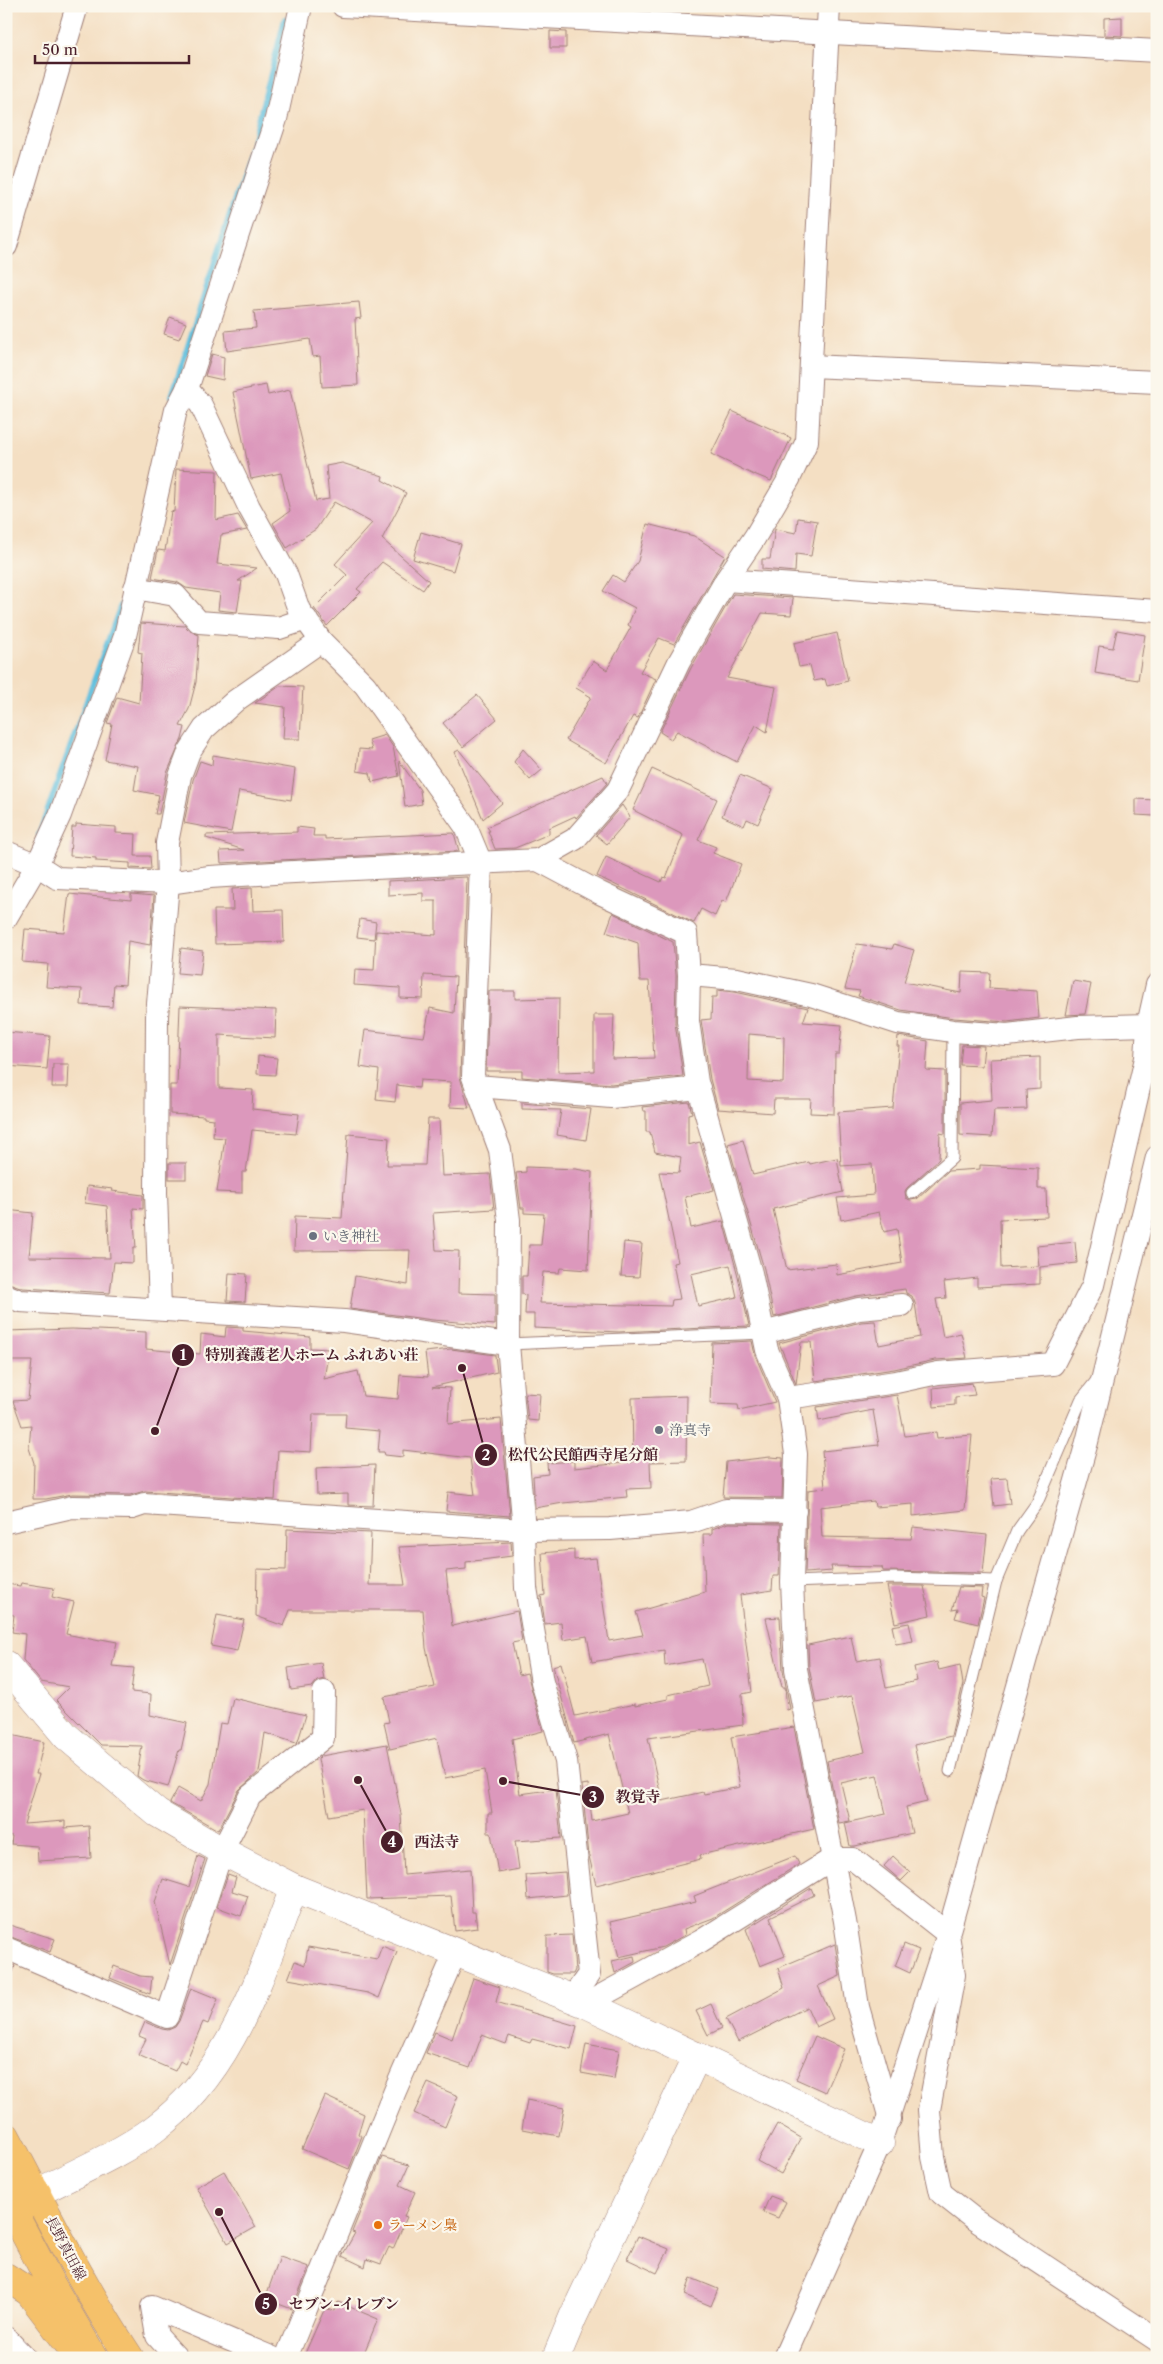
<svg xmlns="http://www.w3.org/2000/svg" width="1163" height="2364" font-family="'Libre Caslon Text','Noto Serif JP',serif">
<rect width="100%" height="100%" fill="#fbf7ec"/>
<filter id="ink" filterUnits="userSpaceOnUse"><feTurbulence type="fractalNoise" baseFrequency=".02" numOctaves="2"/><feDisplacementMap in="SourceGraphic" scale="10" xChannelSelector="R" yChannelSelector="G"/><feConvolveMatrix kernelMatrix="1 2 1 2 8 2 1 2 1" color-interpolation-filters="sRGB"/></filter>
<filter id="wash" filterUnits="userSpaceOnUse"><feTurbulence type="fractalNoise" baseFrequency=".0096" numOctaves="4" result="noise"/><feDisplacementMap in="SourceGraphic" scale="20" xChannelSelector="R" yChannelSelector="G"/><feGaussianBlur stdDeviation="1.12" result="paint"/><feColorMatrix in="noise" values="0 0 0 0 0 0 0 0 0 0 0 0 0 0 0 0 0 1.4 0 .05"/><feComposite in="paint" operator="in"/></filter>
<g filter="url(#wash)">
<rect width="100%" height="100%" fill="#f4dfc3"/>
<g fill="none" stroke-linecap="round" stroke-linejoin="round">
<g stroke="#60c0de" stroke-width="6">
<polyline points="172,396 254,139 285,19"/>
<polyline points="39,835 121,605"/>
</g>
</g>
<g id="blocks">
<g fill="#dc98bc" fill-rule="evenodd">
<polygon points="1122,17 1122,36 1104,35 1104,18"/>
<polygon points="550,31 566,32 566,48 550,48"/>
<polygon points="359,302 361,318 355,319 358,385 322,387 320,356 313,357 310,339 227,351 225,331 256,328 254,311"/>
<polygon points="170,317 186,323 179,339 164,334"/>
<polygon points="212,354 224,357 223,380 205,376"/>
<polygon points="266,385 268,395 290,390 316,501 329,499 326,466 342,463 383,476 382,480 406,493 382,539 429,581 423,590 382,562 357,589 361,592 327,626 314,608 347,575 335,564 372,523 334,502 316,529 287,548 273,523 290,511 281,473 251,479 233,392"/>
<polygon points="732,411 791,438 771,481 754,474 754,475 711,454"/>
<polygon points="176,469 217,471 216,520 238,515 247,530 221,535 217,564 257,568 238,581 242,581 237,612 218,610 220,593 186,588 177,582 152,578 158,550 165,551 171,511 174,512"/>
<polygon points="798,518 817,521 811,556 796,554 795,572 762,569 762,559 770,559 775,529 796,533"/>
<polygon points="647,524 694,536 725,556 674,644 659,638 640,672 656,679 638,718 633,716 606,763 566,740 591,697 576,688 593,661 607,670 631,627 628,625 635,608 603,591 613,575 624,582 638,561"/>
<polygon points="421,532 461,544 453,571 413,559"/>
<polygon points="733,594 793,598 791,615 762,613 727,678 776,687 767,732 756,725 737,762 677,731 671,739 660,732 691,668"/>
<polygon points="141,623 185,626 190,631 199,635 196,682 189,709 180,726 185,727 182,739 167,773 159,814 155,814 159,795 134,790 138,766 105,760 112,724 107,723 117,697 139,703 142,653 138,652"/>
<polygon points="1117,630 1145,635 1138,680 1095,673 1099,646 1113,648"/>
<polygon points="837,633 848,681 827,686 825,679 814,681 810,665 799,667 794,643"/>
<polygon points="280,686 303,687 300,739 283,739 285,707 255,703"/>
<polygon points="477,695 497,719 463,747 443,723"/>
<polygon points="385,735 393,747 399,776 372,782 370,773 357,771 359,749 372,750 369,740"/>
<polygon points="523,749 542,770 530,780 514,762"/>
<polygon points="459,750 502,803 483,819 455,752"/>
<polygon points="213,755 295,769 291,800 239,791 231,832 184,823 193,780 200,761 212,765"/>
<polygon points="399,761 420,790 422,804 405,807"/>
<polygon points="652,769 717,799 698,840 716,847 713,853 741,864 726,902 722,901 715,916 701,909 694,923 597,876 606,857 661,882 663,877 666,878 683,835 633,810"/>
<polygon points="740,775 773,789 758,824 747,819 744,826 722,816"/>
<polygon points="603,776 607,783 576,818 575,816 549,828 549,834 515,848 495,849 488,831 490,831 487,827"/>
<polygon points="1136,799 1155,800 1154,816 1136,815"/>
<polygon points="622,805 630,817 607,844 596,835"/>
<polygon points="76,824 116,827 116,833 136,834 135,856 150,856 151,869 130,868 130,863 96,861 96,858 70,856 72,827 76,827"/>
<polygon points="297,827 314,829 313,836 325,836 325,839 454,833 459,851 221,863 220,851 244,850 206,838 206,835 297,832"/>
<polygon points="467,877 460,1077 469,1108 450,1107 451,1082 420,1080 419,1088 397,1085 395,1102 376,1100 379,1070 360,1067 365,1030 424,1037 430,1008 454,1013 456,977 424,975 423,999 400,998 400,988 354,985 355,969 374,970 376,931 436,935 436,901 423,901 423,893 388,895 388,881"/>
<polygon points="252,888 253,911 283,910 284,942 215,944 214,910 233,910 232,889"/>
<polygon points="69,894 131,900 131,894 154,896 150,945 128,941 125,985 114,984 112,1007 81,1005 82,989 46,987 48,964 22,962 25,929 64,932"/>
<polygon points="613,913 673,942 676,975 675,1023 683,1076 611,1084 522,1077 522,1071 486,1071 489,991 515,991 515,999 559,998 558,1072 594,1071 594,1015 614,1015 612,1059 654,1058 649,981 640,981 638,943 606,932"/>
<polygon points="360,919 376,922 374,939 357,937"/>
<polygon points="857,944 892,949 894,944 914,950 904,982 961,993 962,972 990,973 989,988 1037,991 1039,1018 1007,1022 954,1018 901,1010 858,996 860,991 845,989"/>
<polygon points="181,948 203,951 200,975 178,973"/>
<polygon points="1073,981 1091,984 1085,1014 1066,1015"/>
<path d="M717,990L735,992L808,1008L803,1022L842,1025L839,1054H835L834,1114L810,1113L811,1099H774L773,1113L718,1109L710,1079L701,1020L711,1019L712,997H717ZM749,1034L784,1037L783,1083L748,1081Z"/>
<polygon points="180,1006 276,1010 275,1038 219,1035 219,1088 253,1090 252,1109 299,1114 296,1134 252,1130 246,1172 242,1172 242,1193 217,1192 225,1138 213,1137 214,1119 204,1118 204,1116 170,1114 170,1085 177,1085"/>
<polygon points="6,1032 50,1036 47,1069 6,1066"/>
<polygon points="898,1036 928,1041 926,1070 945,1071 945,1134 940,1133 939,1159 907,1188 905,1191 906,1198 910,1200 917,1199 948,1171 980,1169 980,1165 1038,1168 1038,1189 1046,1189 1047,1217 1000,1219 1001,1268 1039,1266 1037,1246 1075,1242 1077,1263 1040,1267 1040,1284 977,1287 977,1278 944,1282 946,1298 936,1299 943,1337 961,1333 967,1358 935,1360 894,1369 815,1381 811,1342 801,1342 796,1384 779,1343 861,1322 875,1321 879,1345 920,1337 915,1303 912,1296 906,1293 905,1289 856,1296 774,1317 764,1269 728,1144 743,1140 753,1175 809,1162 810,1164 837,1158 843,1192 773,1209 787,1270 836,1264 837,1275 902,1263 897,1229 884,1232 879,1212 841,1220 837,1198 874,1195 872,1164 841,1166 838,1112 893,1108 899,1046 897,1046"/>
<polygon points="962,1045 984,1046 982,1066 960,1065"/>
<polygon points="258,1056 277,1058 275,1075 257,1074"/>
<polygon points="1040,1057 1040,1089 1026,1090 1027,1109 994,1110 992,1137 960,1135 960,1103 992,1100 990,1059"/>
<polygon points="53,1064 69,1064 68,1087 52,1087"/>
<path d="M689,1102L692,1113L688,1114V1145L700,1142L714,1190L685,1197L691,1228L723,1221L738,1276L749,1326L619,1332L534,1328V1314H525L526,1295L522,1294V1276H527L529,1245H541L544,1214L524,1213V1208H521L516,1173L526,1172V1167L576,1169L592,1172L588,1270L560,1268L559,1273L543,1272L540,1303L671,1306L672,1300L680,1299L673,1263L678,1262L659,1172L679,1173L681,1157L655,1152L650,1132H646V1111H643L642,1107ZM730,1265L737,1297L698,1306L691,1274Z"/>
<polygon points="522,1103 591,1109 586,1140 557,1135 561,1110 522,1109"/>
<polygon points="428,1119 439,1119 442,1176 490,1174 494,1209 433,1213 436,1250 459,1251 458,1293 495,1294 495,1325 433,1320 350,1309 355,1276 408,1285 410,1250 294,1251 295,1216 342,1218 348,1134 389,1138 387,1165 425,1165"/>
<rect x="169" y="1163" width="17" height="16"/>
<polygon points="87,1186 113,1189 112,1191 143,1195 143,1209 133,1208 136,1248 133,1248 133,1263 114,1262 110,1293 23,1288 6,1282 6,1210 33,1213 29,1257 110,1258 107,1206 85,1203"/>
<polygon points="624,1242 642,1244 639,1277 621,1276"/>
<polygon points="229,1273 247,1274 245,1302 227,1301"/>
<polygon points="226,1327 243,1328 243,1331 310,1337 310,1348 329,1349 324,1379 358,1371 363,1396 398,1399 400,1375 428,1377 425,1352 451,1349 495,1355 497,1372 432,1387 450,1388 448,1424 501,1419 510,1516 446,1511 448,1492 475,1495 470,1458 403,1450 403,1457 385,1455 384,1452 378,1452 380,1431 345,1428 346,1414 313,1414 311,1452 278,1450 275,1500 145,1491 130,1495 72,1494 46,1499 33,1499 34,1463 29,1448 31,1425 22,1426 13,1401 28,1400 32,1361 6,1361 6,1331 72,1329 146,1332 146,1349 200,1354 201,1334 225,1337"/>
<polygon points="752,1341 755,1355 775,1402 739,1410 738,1405 710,1404 712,1343"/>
<polygon points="972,1383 975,1395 955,1397 955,1405 934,1407 933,1388"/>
<polygon points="525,1393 540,1394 538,1421 528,1420"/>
<polygon points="897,1395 905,1436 936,1432 937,1438 972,1435 965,1510 913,1516 913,1504 875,1507 874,1501 820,1507 822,1537 911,1539 913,1527 987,1535 983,1573 883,1571 882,1567 831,1566 832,1571 805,1573 808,1490 825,1488 822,1451 879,1445 873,1410 819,1421 817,1407"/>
<polygon points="687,1396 686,1461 650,1462 651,1488 626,1489 627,1497 563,1503 535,1508 533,1476 548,1474 547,1463 574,1461 574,1468 633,1462 632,1398"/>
<polygon points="770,1457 783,1458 782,1498 723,1497 726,1462"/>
<polygon points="375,1465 373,1506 348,1505 348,1494 317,1495 316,1468"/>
<polygon points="1007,1478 1010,1504 994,1506 991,1479"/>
<polygon points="728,1523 781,1524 779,1576 773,1576 772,1590 740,1595 752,1692 742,1694 743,1725 648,1738 662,1801 703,1792 704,1794 740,1787 731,1737 794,1727 814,1829 700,1855 701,1859 596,1885 589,1856 582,1785 588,1784 592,1821 628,1813 609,1734 574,1743 553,1666 561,1663 575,1716 635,1704 635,1706 668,1699 668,1695 708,1686 702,1659 665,1666 664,1650 592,1662 587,1636 563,1640 561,1622 545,1624 541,1596 545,1595 542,1553 574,1550 574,1560 596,1558 609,1641 643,1635 636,1612 705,1592 703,1534 712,1534 712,1529"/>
<polygon points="287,1529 371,1533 369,1585 405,1585 399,1547 511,1542 512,1556 466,1562 466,1569 446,1571 452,1626 517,1611 522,1641 512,1643 519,1675 527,1673 543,1731 512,1739 520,1794 556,1789 561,1838 515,1841 519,1869 498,1873 491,1833 488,1833 488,1813 492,1813 485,1770 445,1778 437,1738 390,1749 384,1723 389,1722 384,1697 435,1687 426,1648 423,1610 290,1610 284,1626 256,1616 257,1569 286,1570"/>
<polygon points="21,1583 54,1588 52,1597 74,1602 66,1634 100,1641 101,1639 117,1642 112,1666 134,1668 131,1692 151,1694 150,1715 187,1723 181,1750 179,1750 168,1787 143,1780 137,1776 142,1746 101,1745 56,1700 69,1687 41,1682 23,1660 25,1634 12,1632 14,1615 6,1614 6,1584 20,1586"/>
<polygon points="887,1586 924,1586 930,1615 895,1623"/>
<polygon points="959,1587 982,1588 981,1597 984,1598 978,1624 955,1618 958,1609 952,1610"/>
<polygon points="217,1615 244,1620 237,1651 211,1646"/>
<polygon points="780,1617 783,1670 790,1709 787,1710 785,1687 782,1687 766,1618"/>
<polygon points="909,1623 913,1641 896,1644 892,1626"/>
<polygon points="851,1636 856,1661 880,1657 886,1688 917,1681 914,1667 937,1662 939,1670 960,1665 963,1684 951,1736 914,1745 927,1802 906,1807 912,1833 855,1846 850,1846 845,1823 886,1814 877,1775 841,1783 850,1821 839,1823 827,1761 865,1752 852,1696 816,1703 809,1667 808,1645"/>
<polygon points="321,1663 324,1679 317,1681 312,1687 291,1690 288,1668"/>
<polygon points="233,1698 306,1715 298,1741 296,1743 265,1733 259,1772 239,1790 218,1830 170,1803 178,1788 201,1801 210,1784 220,1723 227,1724"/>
<polygon points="6,1734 44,1742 36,1774 39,1774 24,1824 65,1821 65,1828 89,1826 91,1858 38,1861 37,1846 11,1844 12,1836 6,1835"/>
<polygon points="387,1744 401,1814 404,1875 470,1869 472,1912 475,1912 477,1928 455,1931 451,1896 367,1899 363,1810 329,1816 318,1759 321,1756"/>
<polygon points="198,1856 205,1859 170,1965 155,1902 163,1879 189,1887"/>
<polygon points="795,1856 799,1864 713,1918 684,1929 685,1935 663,1947 619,1957 610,1922 696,1902 694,1896"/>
<polygon points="893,1856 910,1872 901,1881 884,1866"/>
<polygon points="565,1872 567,1895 528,1899 526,1875"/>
<polygon points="228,1874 236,1877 232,1891 248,1896 241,1916 217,1907"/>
<polygon points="811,1888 814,1895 770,1917 785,1956 760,1966 746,1929"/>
<polygon points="6,1924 55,1939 50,1952 6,1935"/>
<polygon points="572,1935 575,1970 573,1974 553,1974 547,1972 547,1936"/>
<polygon points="835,1944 840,1976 818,1986 833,2019 816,2027 807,2007 738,2042 726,2019 784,1988 778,1968"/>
<polygon points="904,1944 919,1950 910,1973 895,1966"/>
<polygon points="382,1946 397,1952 379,1998 368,1993 288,1979 295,1961 305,1965 308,1947 377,1959"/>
<polygon points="634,1956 635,1962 615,1973 612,1961"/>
<polygon points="6,1962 15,1966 9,1983 6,1983"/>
<polygon points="114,1966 140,1976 152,1977 150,1994 110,1978"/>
<polygon points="473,1978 500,1987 496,2002 577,2026 571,2049 532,2039 530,2043 509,2036 506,2044 482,2035 470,2068 426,2053 435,2032 452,2039"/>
<polygon points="191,1988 218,1999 208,2024 203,2022 185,2064 180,2061 175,2071 138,2055 146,2039 139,2036 145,2022 162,2029 168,2030 175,2027 179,2021"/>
<polygon points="711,2004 722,2028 708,2035 696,2011"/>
<polygon points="815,2036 844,2049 825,2092 796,2079"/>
<polygon points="586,2044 619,2050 614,2079 581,2073"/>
<polygon points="428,2083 458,2096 445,2127 414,2113"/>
<polygon points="325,2096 364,2114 358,2134 362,2136 349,2169 302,2149"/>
<polygon points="527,2100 564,2108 559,2136 522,2129"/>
<polygon points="777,2124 801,2138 781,2174 757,2161"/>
<polygon points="382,2157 409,2165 400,2185 415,2192 404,2216 407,2217 393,2249 389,2247 381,2264 367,2259 365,2267 342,2256 355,2233 352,2232"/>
<polygon points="224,2171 256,2227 228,2243 196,2187"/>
<polygon points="770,2196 786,2202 778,2218 763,2212"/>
<polygon points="638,2236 669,2249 657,2273 627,2259"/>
<polygon points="280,2257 309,2267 292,2309 265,2299"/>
<polygon points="691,2278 718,2289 711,2306 685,2295"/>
<polygon points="338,2302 378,2319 362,2358 303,2358 325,2308 334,2311"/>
</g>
</g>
</g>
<g filter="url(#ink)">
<use href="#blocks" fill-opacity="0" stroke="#9f7f77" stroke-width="1"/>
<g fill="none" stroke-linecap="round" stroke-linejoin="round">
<g stroke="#9f7f77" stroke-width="13">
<g id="service">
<polyline points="912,1193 952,1158 953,1031"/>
<polyline points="508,1344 763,1333"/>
<polyline points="792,1582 894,1578 996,1581 1017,1531 1037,1503 1081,1400 1097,1380"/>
<polyline points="950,1771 996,1581"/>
</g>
</g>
<g stroke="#9f7f77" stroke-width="24">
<g id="minor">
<polyline points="343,6 1157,51"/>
<polyline points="6,246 77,6"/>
<polyline points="811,366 1157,382"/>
<polyline points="187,389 201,405 249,507 286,574 299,610 321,641 365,685 466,827 481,863 473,1077 500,1150 509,1220 508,1344 524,1530 526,1588 542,1682 566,1761 589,1974 572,1998"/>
<polyline points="726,580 1157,611"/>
<polyline points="135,588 175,595 199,622 279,628 306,619"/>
<polyline points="6,852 37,865 57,878 168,883 210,877 274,873 538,860 575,839 618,790 679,662 726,580 755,537 789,479 807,441 829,6"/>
<polyline points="538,860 600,893 686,933 689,975 688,1021 697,1082 751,1273 767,1350 788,1398 796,1454 792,1582 796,1669 845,1921 858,2007 890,2119"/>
<polyline points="6,918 37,865 60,815 125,636 176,410 187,389 276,119 301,6"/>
<polyline points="689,975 737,979 811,995 898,1023 953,1031 1007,1035 1078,1027 1148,1025"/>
<polyline points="477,1086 611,1097 699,1088"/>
<polyline points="6,1295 20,1301 344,1321 508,1344"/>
<polyline points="160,1308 156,1193 157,1016 168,883 167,843 180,776 189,752 204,729 235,701 321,641"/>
<polyline points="763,1333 859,1309 902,1305"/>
<polyline points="788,1398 896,1382 938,1373 1053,1364 1093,1285 1146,1058 1148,1025 1157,985"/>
<polyline points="6,1522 72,1507 132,1508 144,1504 524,1530 610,1529 691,1522 726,1510 795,1511"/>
<polyline points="6,1948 167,2017 222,1851 250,1796 323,1738 324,1692"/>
<polyline points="586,2004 701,1941 832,1859 853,1859 948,1934 954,1975 929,2110 933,2157 941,2193 974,2219 1157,2340"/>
<polyline points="6,2338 25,2358"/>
<polyline points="177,2358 157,2336 152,2307 273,2358"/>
<polyline points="286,2358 395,2091 456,1951"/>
<polyline points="784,2358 880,2143 948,1934 1087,1442 1157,1157"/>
</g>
</g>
<g stroke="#9f7f77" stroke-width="29">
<g id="tertiary">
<polyline points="6,1665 66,1736 157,1813 222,1851 294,1888 586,2004 880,2143"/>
<path d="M37,2193C75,2173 118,2155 153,2130C233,2072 260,1975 294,1888"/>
<polyline points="556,2358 573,2317 697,2056"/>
</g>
</g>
<g stroke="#9f7f77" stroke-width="29">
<g id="primary">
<path d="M6,2136C46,2211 83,2287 130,2358"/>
<polyline points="6,2198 50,2282 94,2358"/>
</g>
</g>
<g stroke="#9f7f77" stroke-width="29">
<g id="motorway">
<polyline points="6,2193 37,2193"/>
<polyline points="6,2220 15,2215 37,2193"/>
<polyline points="6,2277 29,2292 79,2358"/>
</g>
</g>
<use href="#service" stroke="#fff" stroke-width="11"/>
<use href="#minor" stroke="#fff" stroke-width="22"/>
<use href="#tertiary" stroke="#fff" stroke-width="28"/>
<use href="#primary" stroke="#f5c16b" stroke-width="28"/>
<use href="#motorway" stroke="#f5c16b" stroke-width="28"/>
</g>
</g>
<g fill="#6b7280" stroke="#fbf7ec" stroke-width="2">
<circle cx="313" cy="1236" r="5"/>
<circle cx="659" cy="1430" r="5"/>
</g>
<circle fill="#e8710a" stroke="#fbf7ec" stroke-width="2" cx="378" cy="2225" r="5"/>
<g text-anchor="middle" stroke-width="4.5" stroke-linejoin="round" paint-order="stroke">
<g font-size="14" fill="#5b616d" stroke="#fbf7ec" text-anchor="start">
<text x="323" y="1241">いき神社</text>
<text x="669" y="1435">浄真寺</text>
</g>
<g font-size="14" fill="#c56008" stroke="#fbf7ec" text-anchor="start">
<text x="388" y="2230">ラーメン梟</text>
</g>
<g font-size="14" fill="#4a1f2b" stroke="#fbf7ec">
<text transform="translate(66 2248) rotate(62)" y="5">長野真田線</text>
</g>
</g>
<path fill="none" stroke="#4a1f2b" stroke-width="2" d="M155 1431L183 1355M462 1368L486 1455M503 1781L593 1797M358 1780L392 1842M219 2212L266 2304"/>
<g fill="#4a1f2b" stroke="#fbf7ec" stroke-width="2">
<circle cx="155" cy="1431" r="5"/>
<circle cx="462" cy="1368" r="5"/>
<circle cx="503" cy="1781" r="5"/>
<circle cx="358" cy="1780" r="5"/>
<circle cx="219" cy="2212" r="5"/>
<circle cx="183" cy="1355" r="12"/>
<circle cx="486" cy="1455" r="12"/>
<circle cx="593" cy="1797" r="12"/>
<circle cx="392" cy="1842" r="12"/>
<circle cx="266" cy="2304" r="12"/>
</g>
<g font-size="15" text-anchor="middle" font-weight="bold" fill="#fff">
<text x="183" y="1360">1</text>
<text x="486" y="1460">2</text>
<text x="593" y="1802">3</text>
<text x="392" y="1847">4</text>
<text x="266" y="2309">5</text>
</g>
<g font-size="15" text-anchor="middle" font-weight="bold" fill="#4a1f2b" stroke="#fbf7ec" stroke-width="4.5" stroke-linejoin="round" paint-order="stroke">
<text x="312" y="1360">特別養護老人ホーム ふれあい荘</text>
<text x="583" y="1460">松代公民館西寺尾分館</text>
<text x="638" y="1802">教覚寺</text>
<text x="437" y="1847">西法寺</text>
<text x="344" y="2309">セブン-イレブン</text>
</g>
<rect width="1163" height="2364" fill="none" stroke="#fbf7ec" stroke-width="25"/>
<path d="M35 55v8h154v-8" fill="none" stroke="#4a1f2b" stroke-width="2.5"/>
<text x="42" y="55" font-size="15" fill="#4a1f2b" stroke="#fbf7ec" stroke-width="4" paint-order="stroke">50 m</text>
</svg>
